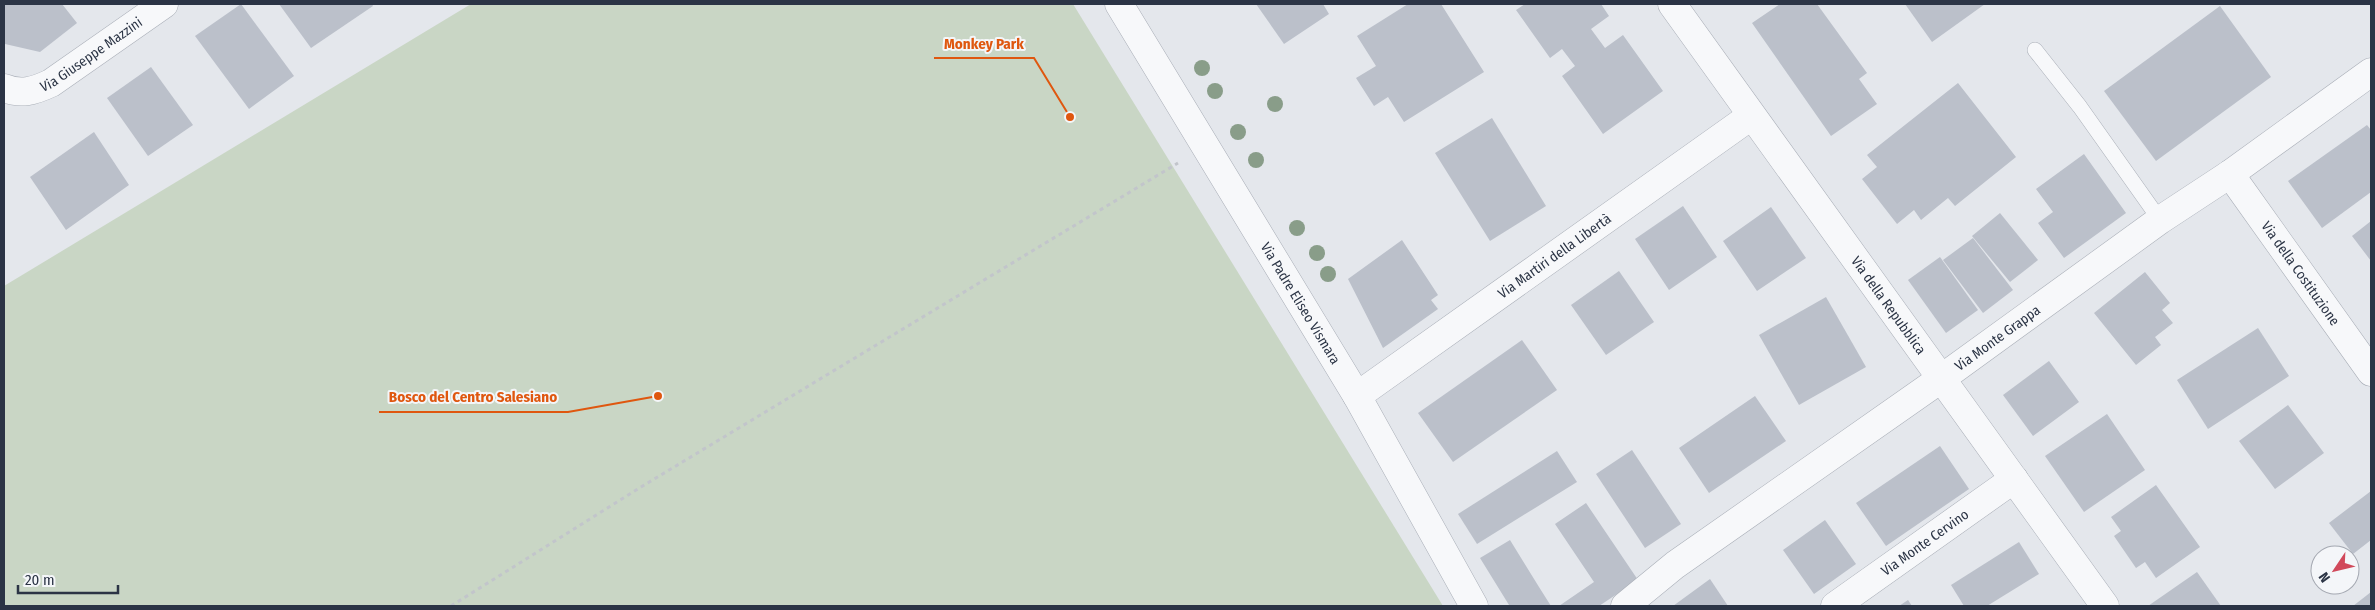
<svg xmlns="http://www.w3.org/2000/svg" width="2375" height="610" font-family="'Fira Sans Condensed',sans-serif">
<rect width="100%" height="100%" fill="#e4e7ec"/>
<polygon fill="#c9d6c5" points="471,4 1073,4 1443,606 4,606 4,286"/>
<g fill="#bbc0ca">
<polygon points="4,4 62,4 77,23 40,52 5,44"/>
<polygon points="241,4 294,76 249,109 195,36"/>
<polygon points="279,4 372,4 373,6 311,48"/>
<polygon points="1256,4 1323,4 1329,14 1284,44"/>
<polygon points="1408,4 1441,4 1484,72 1404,122 1388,97 1374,106 1356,78 1376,66 1357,36"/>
<polygon points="1525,4 1601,4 1609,16 1591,29 1605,48 1623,35 1663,91 1603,134 1562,76 1575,66 1562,49 1550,58 1516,10"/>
<polygon points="1780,4 1817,4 1867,73 1859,79 1877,104 1831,136 1752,23"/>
<polygon points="1905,4 1985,4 1932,42"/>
<polygon points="2220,6 2271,77 2156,161 2104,91"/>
<polygon points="151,67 193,125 148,156 107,98"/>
<polygon points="1958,83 2016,157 1955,206 1948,198 1921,220 1914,210 1897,224 1862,179 1877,167 1867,155"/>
<polygon points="1492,118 1546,206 1490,241 1435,153"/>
<polygon points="2367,125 2371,130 2371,192 2322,228 2288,181"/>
<polygon points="94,132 129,185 66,230 30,177"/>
<polygon points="2084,154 2126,213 2064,258 2038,223 2053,212 2036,189"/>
<polygon points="1683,206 1717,257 1669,290 1635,239"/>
<polygon points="1771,207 1806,258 1757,291 1723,241"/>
<polygon points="2000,213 2038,260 2010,282 1972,236"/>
<polygon points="2371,221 2371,261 2352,236"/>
<polygon points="1973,238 2013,290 1983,313 1943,260"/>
<polygon points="1402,240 1438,295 1431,300 1438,309 1383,348 1348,279"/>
<polygon points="1940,257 1978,310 1946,333 1908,280"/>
<polygon points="1619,271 1654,322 1606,355 1571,305"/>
<polygon points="2145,272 2170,303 2162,310 2173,323 2155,337 2161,345 2136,365 2094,313"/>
<polygon points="1826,297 1866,367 1799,405 1759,335"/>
<polygon points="2258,328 2289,376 2208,429 2177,380"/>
<polygon points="1522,340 1557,390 1453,462 1418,413"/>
<polygon points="2049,361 2079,402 2033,436 2003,395"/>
<polygon points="1755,396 1786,441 1709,493 1679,448"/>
<polygon points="2288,405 2324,453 2275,489 2239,441"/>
<polygon points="2107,414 2145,470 2084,512 2045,456"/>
<polygon points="1940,446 1969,489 1886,546 1856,503"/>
<polygon points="1632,450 1681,524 1645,548 1596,474"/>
<polygon points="1557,451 1577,482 1477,544 1458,514"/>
<polygon points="2156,485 2200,547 2156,578 2145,562 2136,568 2114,536 2121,531 2111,517"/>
<polygon points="2371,491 2371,540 2353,554 2329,523"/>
<polygon points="1586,503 1638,580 1599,606 1559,606 1594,582 1555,524"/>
<polygon points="1825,520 1856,564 1814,594 1783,550"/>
<polygon points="1510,540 1539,587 1551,606 1509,605 1480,558"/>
<polygon points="2019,542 2039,574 1987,606 1964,606 1951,585"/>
<polygon points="2197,572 2221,606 2148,606"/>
<polygon points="1710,579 1728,606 1673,606"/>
<polygon points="2371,592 2371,606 2353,606"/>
<polygon points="1908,600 1912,606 1899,606"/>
</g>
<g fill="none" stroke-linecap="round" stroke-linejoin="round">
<g stroke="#a9aeb7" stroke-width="16">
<polyline id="service" points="2035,50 2080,107 2160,220"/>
</g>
<g stroke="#a9aeb7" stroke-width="29">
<g id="minor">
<path id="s1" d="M1119,4L1357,396L1474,606"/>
<path id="s2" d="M1672,4L2105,606"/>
<path id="s3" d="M4,88C21,95 34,91 51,83L164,4"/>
<path id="s4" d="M2230,174L2371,372"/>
<path id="s5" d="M1357,396L1751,116"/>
<path id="s6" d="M1625,606L1675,565L1942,378L2160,220L2230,174L2371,72"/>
<path id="s7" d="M1835,606L2014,479"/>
</g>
</g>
<polyline stroke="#c2c5cb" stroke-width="3" stroke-dasharray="4 4" stroke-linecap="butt" points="451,606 641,487 1178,163"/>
<use href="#service" stroke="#f7f8fa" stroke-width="15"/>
<use href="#minor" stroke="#f7f8fa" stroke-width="28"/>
</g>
<g fill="#899d89">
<circle cx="1202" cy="68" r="8"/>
<circle cx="1215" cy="91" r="8"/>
<circle cx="1275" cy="104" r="8"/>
<circle cx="1238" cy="132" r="8"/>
<circle cx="1256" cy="160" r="8"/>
<circle cx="1297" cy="228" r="8"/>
<circle cx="1317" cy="253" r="8"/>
<circle cx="1328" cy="274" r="8"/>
</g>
<g text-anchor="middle" stroke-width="4" stroke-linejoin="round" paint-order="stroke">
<g font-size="14" fill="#2b3445" stroke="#f4f6f9">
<text dy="5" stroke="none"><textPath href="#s3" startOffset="98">Via Giuseppe Mazzini</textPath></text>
<text dy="5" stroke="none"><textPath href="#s5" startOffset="242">Via Martiri della Libertà</textPath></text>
<text dy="5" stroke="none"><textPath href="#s4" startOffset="122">Via della Costituzione</textPath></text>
<text dy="5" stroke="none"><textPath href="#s1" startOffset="350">Via Padre Eliseo Vismara</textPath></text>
<text dy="5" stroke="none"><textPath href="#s2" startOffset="371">Via della Repubblica</textPath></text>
<text dy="5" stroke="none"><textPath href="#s6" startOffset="459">Via Monte Grappa</textPath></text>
<text dy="5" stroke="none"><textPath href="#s7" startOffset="110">Via Monte Cervino</textPath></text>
</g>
</g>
<path fill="none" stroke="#df570f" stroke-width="2" d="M1070 117L1034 58H934M658 396L568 412H379"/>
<g fill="#df570f" stroke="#f4f6f9" stroke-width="2">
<circle cx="1070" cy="117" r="5"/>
<circle cx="658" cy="396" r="5"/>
</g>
<g font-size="15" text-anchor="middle" font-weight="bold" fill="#df570f" stroke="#f4f6f9" stroke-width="4" stroke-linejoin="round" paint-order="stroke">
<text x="984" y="49">Monkey Park</text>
<text x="473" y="402">Bosco del Centro Salesiano</text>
</g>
<rect width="2375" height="610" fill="none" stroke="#2b3445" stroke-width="10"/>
<g transform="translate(2335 570) rotate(235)"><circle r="24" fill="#f4f6f9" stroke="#a4a8b1"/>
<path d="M0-4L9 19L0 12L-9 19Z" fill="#d1495b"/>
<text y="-8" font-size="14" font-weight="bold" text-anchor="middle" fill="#2b3445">N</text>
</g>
<path d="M18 585v8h100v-8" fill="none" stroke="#2b3445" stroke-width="2.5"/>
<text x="25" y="585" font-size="15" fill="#2b3445" stroke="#f4f6f9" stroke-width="4" paint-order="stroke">20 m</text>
</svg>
